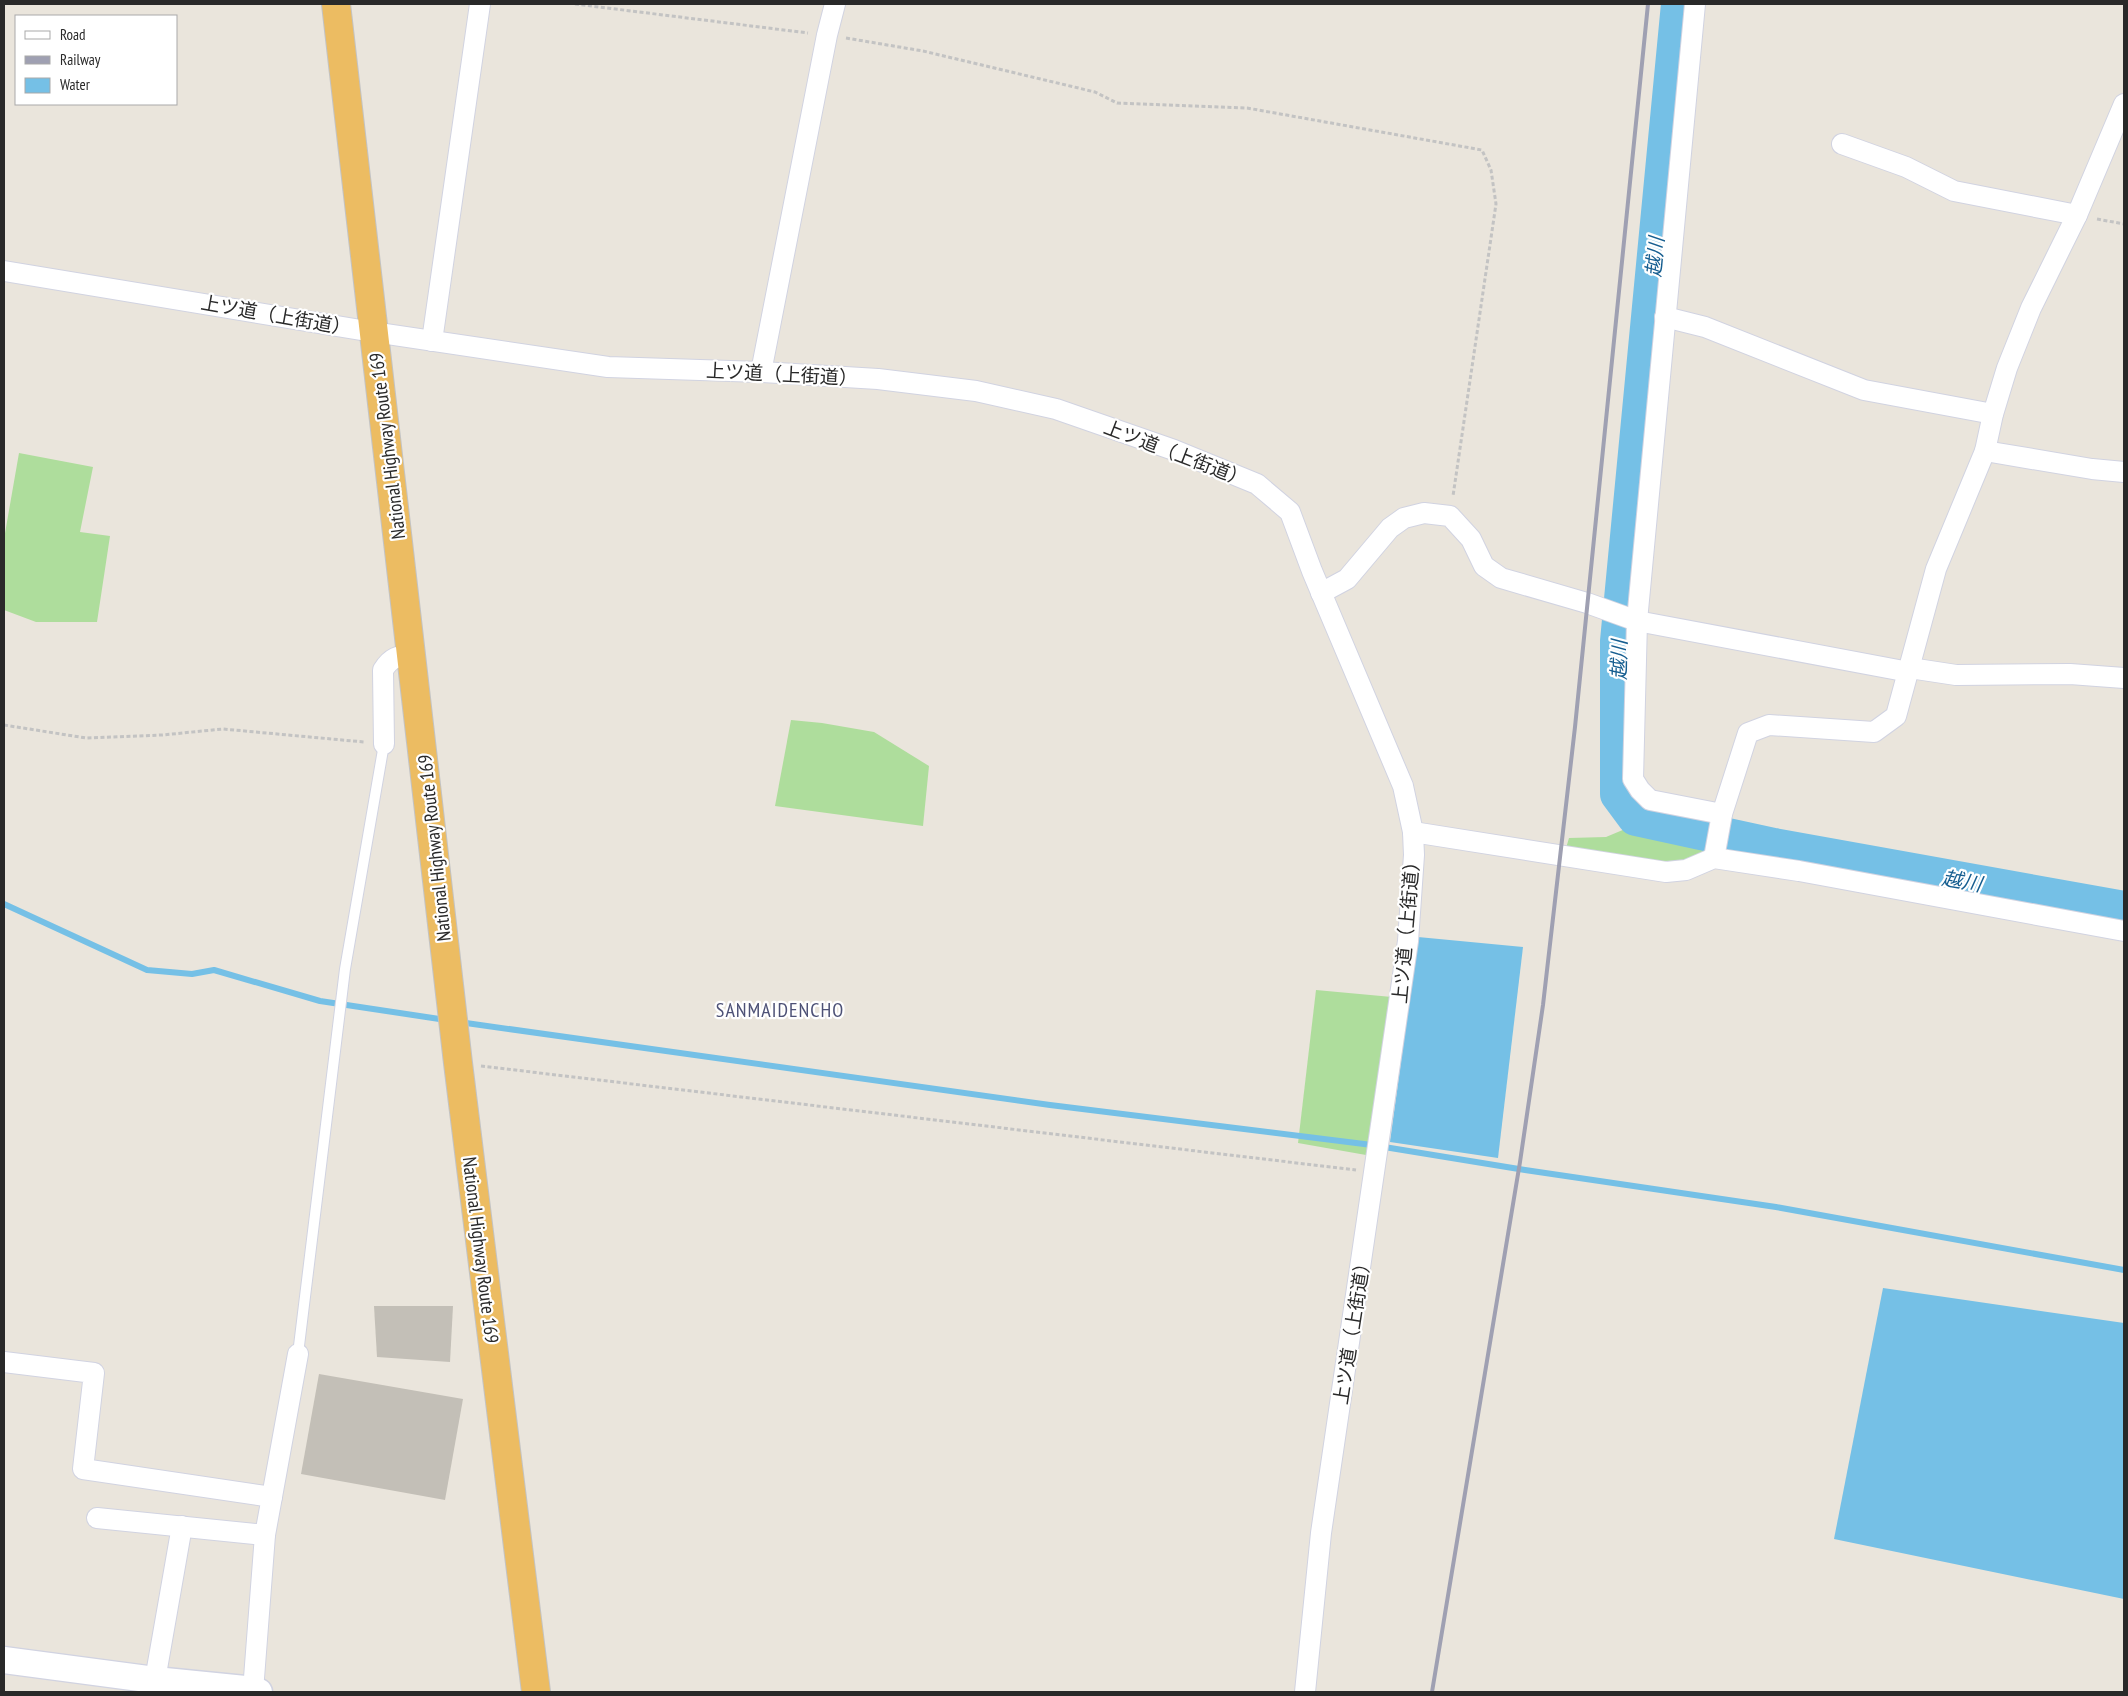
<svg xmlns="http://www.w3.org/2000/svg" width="2128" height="1696" font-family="'PT Sans Narrow','Noto Sans JP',sans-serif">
<rect width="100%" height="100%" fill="#eae5dc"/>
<g fill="#aedd9c">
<polygon points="19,453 93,467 80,532 110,536 97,622 36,622 4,610 4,539"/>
<polygon points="791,720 822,723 874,732 929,766 923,826 775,806"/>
<polygon points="1649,821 1717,836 1713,857 1685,869 1564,855 1569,838 1606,837 1637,824"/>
<polygon points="1316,990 1392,997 1366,1155 1298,1143"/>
</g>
<g fill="#75c0e6">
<polygon points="1418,937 1523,947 1498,1158 1390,1142"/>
<polygon points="1883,1288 2124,1323 2124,1599 1834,1539"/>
</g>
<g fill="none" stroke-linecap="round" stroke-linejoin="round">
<g stroke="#75c0e6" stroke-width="6">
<polyline points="4,904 147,970 192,974 214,970 320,1001 446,1020"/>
<polyline points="459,1022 1050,1105 1372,1145 1525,1170 1776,1207 2124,1270"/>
</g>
<polyline stroke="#75c0e6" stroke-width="38" points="1680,4 1619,641 1619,794 1636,817 1774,847 2124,910"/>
</g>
<g fill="#c3bfb7">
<polygon points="374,1306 453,1306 450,1362 377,1357"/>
<polygon points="319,1374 463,1399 445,1500 301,1474"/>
</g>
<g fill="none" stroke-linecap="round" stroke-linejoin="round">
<g stroke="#d1d3e1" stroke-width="12">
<polyline id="service" points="298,1354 345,969 384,744"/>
</g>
<g stroke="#d1d3e1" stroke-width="22">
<g id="minor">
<polyline points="1695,4 1637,621 1633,779 1640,790 1650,800 1722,814"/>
<polyline points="1842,144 1906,167 1954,191 2077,215"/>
<polyline points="4,271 373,332 608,367 761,372 878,379 976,391 1056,409 1174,450 1257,484 1290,512 1312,571 1403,786 1413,832 1414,855 1408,941 1321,1533 1305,1692"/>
<polyline points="1665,317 1705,327 1864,390 1993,414"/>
<polyline points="432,341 480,4"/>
<polyline points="761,372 827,35 835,4"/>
<polyline points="1985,451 2092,469 2124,472"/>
<polyline points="1321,593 1347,579 1390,528 1404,518 1424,513 1450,516 1471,539 1484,566 1501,578 1587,603 1637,621 1909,672"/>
<polyline points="1910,668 1956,675 2070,674 2124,678"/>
<path d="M384,744L383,670C391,657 398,656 412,654"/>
<polyline points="1413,832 1666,872 1686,870 1714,858 1799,871 2124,931"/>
<polyline points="1714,858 1722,814 1748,733 1769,725 1874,732 1896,716 1936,569 1985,451 1993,414 2007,368 2031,308 2077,215 2124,104"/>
<polyline points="4,1362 94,1373 83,1469 272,1497"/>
<polyline points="97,1518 265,1535"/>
<polyline points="155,1680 182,1526"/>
<polyline points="253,1691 265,1535 298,1354"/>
</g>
</g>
<g stroke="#d1d3e1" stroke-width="29">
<polyline id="tertiary" points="4,1660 155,1680 245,1689 259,1692"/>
</g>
<g stroke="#c3c3c3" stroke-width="30">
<polyline id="trunk" points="336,4 458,1063 536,1692"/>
</g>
<g stroke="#c3c3c3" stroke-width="3" stroke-dasharray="4 2.5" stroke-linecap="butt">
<polyline points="575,4 808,33"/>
<polyline points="846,38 923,51 1095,92 1117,103 1247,108 1482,150 1491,170 1496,204 1453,496"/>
<polyline points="2097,219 2124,224"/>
<polyline points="4,725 86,738 162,735 223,729 364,742"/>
<polyline points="481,1066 1356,1170"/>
</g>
<use href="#service" stroke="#fff" stroke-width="10"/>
<use href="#minor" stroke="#fff" stroke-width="20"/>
<use href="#tertiary" stroke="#fff" stroke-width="26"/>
<use href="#trunk" stroke="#ecbc62" stroke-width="28"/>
<polyline stroke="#9fa0b2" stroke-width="4" points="1432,1692 1520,1162 1543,1005 1575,727 1648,4"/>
</g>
<g text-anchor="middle" stroke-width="4.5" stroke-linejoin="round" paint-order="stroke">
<g font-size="19" fill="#292929" stroke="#fff">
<text transform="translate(276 315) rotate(10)" y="7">上ツ道（上街道）</text>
<text transform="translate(782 374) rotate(3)" y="7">上ツ道（上街道）</text>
<text transform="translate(387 446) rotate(-97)" y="7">National Highway Route 169</text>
<text transform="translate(1176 453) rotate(21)" y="7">上ツ道（上街道）</text>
<text transform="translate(434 848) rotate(-96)" y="7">National Highway Route 169</text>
<text transform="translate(1406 928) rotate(-85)" y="7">上ツ道（上街道）</text>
<text transform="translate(481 1250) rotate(83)" y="7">National Highway Route 169</text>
<text transform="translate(1352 1329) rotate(-81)" y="7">上ツ道（上街道）</text>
</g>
<g font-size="20" font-style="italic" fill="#165e90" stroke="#fff">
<text transform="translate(1655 257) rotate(-85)" y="7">越川</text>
<text transform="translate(1619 660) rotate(-89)" y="7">越川</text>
<text transform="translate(1962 881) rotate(10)" y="7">越川</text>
</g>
<g font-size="20" letter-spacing="1" fill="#4d5176" stroke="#fff">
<text x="780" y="1017">SANMAIDENCHO</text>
</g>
</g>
<rect width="2128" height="1696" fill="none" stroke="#292929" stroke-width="10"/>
<rect x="15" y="15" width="162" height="90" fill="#ffffff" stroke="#a9a9a9"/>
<rect x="25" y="31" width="25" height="8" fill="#ffffff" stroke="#a9a9a9"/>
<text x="60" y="40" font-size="15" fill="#292929">Road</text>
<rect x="25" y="56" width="25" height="8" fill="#9fa0b2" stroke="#a9a9a9"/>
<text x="60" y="65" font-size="15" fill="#292929">Railway</text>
<rect x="25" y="78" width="25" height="15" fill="#75c0e6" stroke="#a9a9a9"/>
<text x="60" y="90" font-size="15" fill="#292929">Water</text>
</svg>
